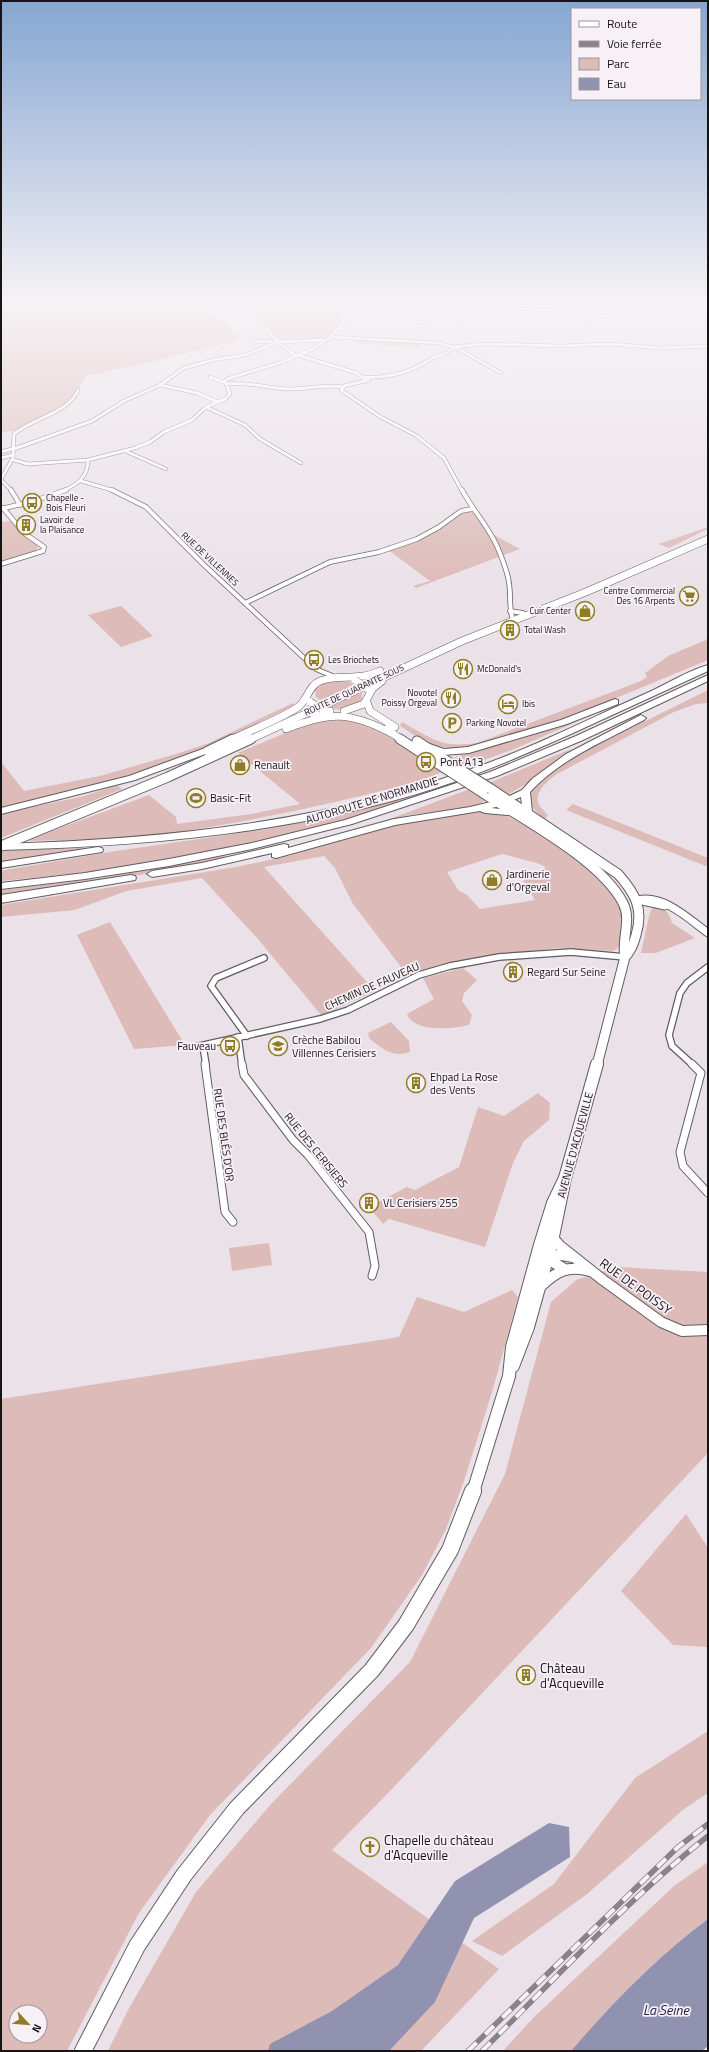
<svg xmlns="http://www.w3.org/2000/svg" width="709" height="2052" font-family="'Titillium Web',sans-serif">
<rect width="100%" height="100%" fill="#eae2e8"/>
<g fill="#dcbbb8" fill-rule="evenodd">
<path d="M1,302H339L342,305C342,346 316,339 285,341L280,339L257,319L238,306L210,313L227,325L239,340L155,361L85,376L79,390L65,406L34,420L15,431L1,432Z"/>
<polygon points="357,340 420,344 419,348 354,343"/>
<polygon points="473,508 494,535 520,549 416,588 413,586 430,581 387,549 439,526 461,510"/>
<polygon points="16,521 26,536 38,546 36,551 1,563 1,522"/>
<polygon points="708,527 708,529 669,548 659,544"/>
<polygon points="121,606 153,636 121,647 88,615"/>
<path d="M708,639V660L575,715L467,748C436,750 425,742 400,726L402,722C432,739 442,748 477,743L641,681L647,677L645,673L668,656Z"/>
<polygon points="336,681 351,682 353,685 321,701 316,697 315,690 322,684"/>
<path d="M362,690V699C358,705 343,711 335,709C333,708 330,705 327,705Z"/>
<path d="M708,690V703L696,704L674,712L557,774C550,779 535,791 538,802C539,806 544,811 548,815L545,819C506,792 552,771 575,756Z"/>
<polygon points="293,703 295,705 179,761 137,774 1,809 1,762 24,791 100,776 176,754 209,743"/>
<path d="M345,718L377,727L442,772L418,782C339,802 259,820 179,832C128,839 76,840 25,841L149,795L176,817L177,824L251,814L300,804L238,753L311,722Z"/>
<polygon points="581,720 514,749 465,767 452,758"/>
<polygon points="571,749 531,781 507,795 489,783"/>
<polygon points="117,785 122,789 1,838 1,814 84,796"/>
<path d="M470,789L488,799C478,809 426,812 409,815C399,817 389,821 379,823Z"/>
<path d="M422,794C326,828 226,852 125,867C84,873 42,877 1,881V871L5,870L116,851L262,830L325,818Z"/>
<polygon points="573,804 708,858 708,867 566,810"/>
<path d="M486,811C513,814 527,827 549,841C580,861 616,881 623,921C624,929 621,941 618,948L613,951L559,948L480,957L423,974L408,976L353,904L335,868L324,856L264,867L375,991L322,1016L257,938L202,878L126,891L75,910L1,917V905L236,867L288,856L403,823ZM502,854L537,863L546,867L523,881L535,900L480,909L467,895L458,890L447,872Z"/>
<polygon points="83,847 82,849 1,862 1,851"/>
<polygon points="224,855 226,858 158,872 1,897 1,890 102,878"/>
<path d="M653,907C665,909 669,911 672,923L695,938L656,953H641C644,943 648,913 653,907Z"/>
<polygon points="110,922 185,1045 134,1049 77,935"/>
<path d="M463,968L477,980L464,993L462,1001L472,1015L469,1025C453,1029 414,1033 407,1014L434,999L423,978Z"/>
<path d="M391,1022L409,1041L410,1052C393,1058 382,1049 369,1038L368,1033Z"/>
<polygon points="538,1093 550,1103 549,1120 524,1141 513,1163 485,1247 389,1219 383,1224 369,1207 407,1187 415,1190 459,1167 478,1107 504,1116"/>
<polygon points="269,1243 272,1265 232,1271 229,1248"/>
<polygon points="617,1267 708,1272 708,1453 393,1788 332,1850 499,1969 421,2051 108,2051 128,2010 196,1892 271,1804 410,1662 505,1474 551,1302 576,1280"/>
<path d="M512,1290L518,1297L493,1389L465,1478L446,1529L422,1575L371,1648L210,1815L139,1913L67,2051H1V1399L399,1337L417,1297L464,1312ZM16,2012H40V2036H16Z"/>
<polygon points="686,1514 708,1548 708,1647 673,1645 621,1591"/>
<polygon points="708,1731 708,1793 684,1809 587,1894 502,1956 472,1941 554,1884 635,1778"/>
<path d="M708,1862V1919C657,1957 612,2003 571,2051H503L534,2017L674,1886Z"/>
</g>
<g fill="#9092b0">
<polygon points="549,1823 569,1827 570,1857 474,1918 435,2002 389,2051 268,2051 270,2044 332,2011 398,1965 455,1881"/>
<path d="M708,1919V2046L702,2051H571C612,2003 657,1957 708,1919Z"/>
</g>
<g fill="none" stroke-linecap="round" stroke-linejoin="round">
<g stroke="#625c61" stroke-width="4">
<g id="minor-far3">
<polyline points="233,302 256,318 280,344 296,356"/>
<polyline points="338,302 344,321"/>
<polyline points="452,302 527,309 603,312 698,304 701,302"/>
<polyline points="341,308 371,305 376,302"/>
<polyline points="350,308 352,311 363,313"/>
<polyline points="387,311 413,321 432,324"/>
<polyline points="458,311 466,303"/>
<polyline points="584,311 587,321"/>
<polyline points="459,327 463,319 477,304"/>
<polyline points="331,337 438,343 453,347 484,344 561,346 609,344 661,348 708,346"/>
<polyline points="253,341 275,342"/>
<polyline points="455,347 501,373"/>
<polyline points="297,355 357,373 365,380"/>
<polyline points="210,377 226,383"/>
<path d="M365,377C388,379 413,371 431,359C439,354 447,356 453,347"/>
<polyline points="368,378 369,380 344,386 341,390 379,416 417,436 444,458 462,491"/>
<path d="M226,384C248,381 268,389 291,389C308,389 325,384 343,387"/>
<polyline points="160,385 197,393 218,402"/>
<polyline points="206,407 245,425 260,439 301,463"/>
<polyline points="14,449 92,421 124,401 160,385 184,368 213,360 245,355 278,342 324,340"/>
<polyline points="125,451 166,469"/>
<polyline points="1,452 15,448"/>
<polyline points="1,458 13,455"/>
<polyline points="14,460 28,464 88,460 135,448 150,442 164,432 192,420 206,407 225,399 230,394 225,381 227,379 282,362 310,350 331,337 344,321 417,302"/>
<path d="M1,479L13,458L14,434C33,418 69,413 78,390"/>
<polyline points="1,480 12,491"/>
<polyline points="81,481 115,491"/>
<path d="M63,491C78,484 88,477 88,460"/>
</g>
</g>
<g stroke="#625c61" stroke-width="5.5">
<g id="minor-far2">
<polyline points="11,490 20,505"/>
<polyline points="112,490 146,507 204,565 316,669 335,677"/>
<path d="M462,490C473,511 491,529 499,551C503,561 508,573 509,583C511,595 509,605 512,617"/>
<polyline points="1,509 34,501 66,490"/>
<polyline points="1,564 43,551 44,547 24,533 3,508"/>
<polyline points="245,603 330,562 379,552 417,539 439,527 461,511 472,509"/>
<polyline points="510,611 523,613"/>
</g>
</g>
<g stroke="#625c61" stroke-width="8">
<g id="minor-far1">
<polyline points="247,1036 211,986 216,978 264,958"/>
<polyline points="238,1037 242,1065"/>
<polyline points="203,1046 206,1065"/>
<polyline points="195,1047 320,1019 348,1010 419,975 450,966 499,957 571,952 625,957"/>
<polyline points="693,1065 672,1046 669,1035 680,993 687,983 708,967"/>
</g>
</g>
<g stroke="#625c61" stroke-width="9">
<g id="minor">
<polyline points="205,1064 225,1212 233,1222"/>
<polyline points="242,1064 244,1075 293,1140 308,1155 369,1232 375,1266 372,1276"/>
<polyline points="692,1064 701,1073 680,1152 683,1166 708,1193"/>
</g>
</g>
<g stroke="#625c61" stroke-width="9">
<g id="tertiary-far1">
<path d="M638,900C663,894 689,919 708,933"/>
<polyline points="638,900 665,906"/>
</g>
</g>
<g stroke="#625c61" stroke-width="12">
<g id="tertiary">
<polyline points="553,1238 560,1246 603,1280 661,1322 682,1331 708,1330"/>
<polyline points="545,1256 562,1255 573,1257"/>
<polyline points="548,1257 551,1261 563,1268"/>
<path d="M541,1286C557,1271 568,1265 590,1271"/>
</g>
</g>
<g stroke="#625c61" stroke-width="8">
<g id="primary-far3">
<polyline points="367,702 370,711 395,727"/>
<polyline points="344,711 364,704 373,688 382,681"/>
<polyline points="313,714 330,711"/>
<path d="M286,729C330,712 349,711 391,733"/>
<polyline points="386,729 402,740"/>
<path d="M231,740C252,729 279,720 298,707C308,700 308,686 320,681C339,673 357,682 380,671"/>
<polyline points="249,740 462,641 586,592 708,539"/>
</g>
</g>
<g stroke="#625c61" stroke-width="11">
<g id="primary-far2">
<polyline points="400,739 443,767"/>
<polyline points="417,741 450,763"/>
<polyline points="208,751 233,739"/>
<path d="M491,789L618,874C635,893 644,909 636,935C634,943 631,951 625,957"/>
<path d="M483,793C524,820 601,860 623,903C632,920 621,940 625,957L597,1065"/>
<polyline points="1,846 168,777 251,739"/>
</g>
</g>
<g stroke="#625c61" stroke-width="14">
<g id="primary-far1">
<polyline points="513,1366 528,1327 552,1241 565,1178 597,1064"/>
<polyline points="473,1492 509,1376 512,1347 540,1245 553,1203 565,1178"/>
</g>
</g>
<g stroke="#625c61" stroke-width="18">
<polyline id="primary" points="83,2051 137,1946 184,1875 237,1808 372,1670 406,1625 450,1550 473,1491"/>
</g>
<g stroke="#625c61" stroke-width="2">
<g id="motorway">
<path d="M708,665V671C663,692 618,712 573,733C528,753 483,773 436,788C295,833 148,846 1,850V844C167,839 331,822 488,763C542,743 595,716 647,693C667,684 687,671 708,665Z"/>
<polygon points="708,675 708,681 583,740 497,776 352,824 252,849 169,866 85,879 1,889 1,883 85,873 169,859 252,843 345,820 490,772 576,736"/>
<polygon points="615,699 618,700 618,704 567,724 469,753 443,755 416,744 421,741 444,749 468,747 561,720"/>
<path d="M641,715L646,718L644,720C605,741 560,759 530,792L532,812L531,814H523L521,797L508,802L503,799L522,790L532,779L566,754Z"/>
<polygon points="216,744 219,745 219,749 135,780 1,814 1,808 129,776"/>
<polygon points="499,800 503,801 504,803 503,805 492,808 520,812 521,814 520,816 485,813 480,811 395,825 276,858 272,857 272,853 202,869 152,877 147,874 152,871 202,863 284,844 288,845 288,848 394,819 470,807"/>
<polygon points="98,847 102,848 103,850 102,852 1,868 1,862"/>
<polygon points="131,875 135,876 136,878 135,880 1,903 1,895"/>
</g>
</g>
<use href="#minor-far3" stroke="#fff" stroke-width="3"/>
<use href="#minor-far2" stroke="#fff" stroke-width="4"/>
<use href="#minor-far1" stroke="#fff" stroke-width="5.5"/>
<use href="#minor" stroke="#fff" stroke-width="7"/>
<use href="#tertiary-far1" stroke="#fff" stroke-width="7"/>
<use href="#tertiary" stroke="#fff" stroke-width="10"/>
<use href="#primary-far3" stroke="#fff" stroke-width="7"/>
<use href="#primary-far2" stroke="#fff" stroke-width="9"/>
<use href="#primary-far1" stroke="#fff" stroke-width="12"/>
<use href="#primary" stroke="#fff" stroke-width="16"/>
<use href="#motorway" fill="#fff" fill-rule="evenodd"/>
<g stroke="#898387" stroke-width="5.5">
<g id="rail">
<polyline points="468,2051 678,1847 708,1824"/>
<path d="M482,2051C556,1978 627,1900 708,1836"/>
</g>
</g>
<use href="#rail" stroke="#f7f0f6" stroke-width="4" stroke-dasharray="12" stroke-linecap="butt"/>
<g stroke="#625c61" stroke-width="8" stroke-linecap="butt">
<g id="primary-bridge-far1">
<polyline points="355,680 368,689"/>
<polyline points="310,702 322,709"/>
</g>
</g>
<g stroke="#625c61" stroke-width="11" stroke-linecap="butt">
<g id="primary-bridge">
<polyline points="450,763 491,789"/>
<polyline points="443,767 483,793"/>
</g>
</g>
<use href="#primary-bridge-far1" stroke="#fff" stroke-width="7"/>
<use href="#primary-bridge" stroke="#fff" stroke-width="9"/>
</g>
<linearGradient id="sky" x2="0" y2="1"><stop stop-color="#85a6d2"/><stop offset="0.51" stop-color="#f6f2f5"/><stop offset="1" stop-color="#f6f2f5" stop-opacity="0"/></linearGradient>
<rect width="709" height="589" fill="url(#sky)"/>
<defs>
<g id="bus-ring" transform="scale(1)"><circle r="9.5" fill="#f7f0f6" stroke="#8f7d24" stroke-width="1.5"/><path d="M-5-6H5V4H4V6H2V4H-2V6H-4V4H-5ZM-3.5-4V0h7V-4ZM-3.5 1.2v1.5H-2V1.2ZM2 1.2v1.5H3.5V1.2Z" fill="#8f7d24"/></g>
<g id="building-ring" transform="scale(1)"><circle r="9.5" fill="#f7f0f6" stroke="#8f7d24" stroke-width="1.5"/><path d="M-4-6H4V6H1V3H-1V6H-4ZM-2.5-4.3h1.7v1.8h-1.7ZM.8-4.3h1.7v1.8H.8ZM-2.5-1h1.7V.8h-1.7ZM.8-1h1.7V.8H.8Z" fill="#8f7d24"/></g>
<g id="supermarket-ring" transform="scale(1)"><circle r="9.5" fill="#f7f0f6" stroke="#8f7d24" stroke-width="1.5"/><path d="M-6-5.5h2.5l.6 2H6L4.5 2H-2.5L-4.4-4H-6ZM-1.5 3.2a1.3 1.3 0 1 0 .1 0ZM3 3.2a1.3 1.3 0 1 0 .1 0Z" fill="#8f7d24"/></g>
<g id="shop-ring" transform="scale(1)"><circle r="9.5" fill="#f7f0f6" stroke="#8f7d24" stroke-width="1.5"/><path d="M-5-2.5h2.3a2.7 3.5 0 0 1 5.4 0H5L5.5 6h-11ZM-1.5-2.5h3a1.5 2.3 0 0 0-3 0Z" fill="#8f7d24"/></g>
<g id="restaurant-ring" transform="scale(1)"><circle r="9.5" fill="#f7f0f6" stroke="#8f7d24" stroke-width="1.5"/><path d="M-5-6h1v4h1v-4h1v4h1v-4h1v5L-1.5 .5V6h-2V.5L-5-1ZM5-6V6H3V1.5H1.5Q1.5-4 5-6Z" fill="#8f7d24"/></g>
<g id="hotel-ring" transform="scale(1)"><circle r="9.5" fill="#f7f0f6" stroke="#8f7d24" stroke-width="1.5"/><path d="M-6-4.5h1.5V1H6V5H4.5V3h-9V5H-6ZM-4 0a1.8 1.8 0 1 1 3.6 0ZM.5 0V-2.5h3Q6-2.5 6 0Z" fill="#8f7d24"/></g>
<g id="parking-ring" transform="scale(1)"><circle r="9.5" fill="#f7f0f6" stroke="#8f7d24" stroke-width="1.5"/><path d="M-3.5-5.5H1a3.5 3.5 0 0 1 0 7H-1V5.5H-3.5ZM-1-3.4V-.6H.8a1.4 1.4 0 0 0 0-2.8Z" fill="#8f7d24"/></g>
<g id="stadium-ring" transform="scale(1)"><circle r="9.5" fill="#f7f0f6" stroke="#8f7d24" stroke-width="1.5"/><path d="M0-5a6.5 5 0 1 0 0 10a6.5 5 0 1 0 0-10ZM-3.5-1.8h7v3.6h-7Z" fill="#8f7d24"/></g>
<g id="school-ring" transform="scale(1)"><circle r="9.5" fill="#f7f0f6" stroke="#8f7d24" stroke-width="1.5"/><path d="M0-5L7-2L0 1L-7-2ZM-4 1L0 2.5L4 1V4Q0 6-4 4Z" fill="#8f7d24"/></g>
<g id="church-ring" transform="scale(1)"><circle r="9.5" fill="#f7f0f6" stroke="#8f7d24" stroke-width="1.5"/><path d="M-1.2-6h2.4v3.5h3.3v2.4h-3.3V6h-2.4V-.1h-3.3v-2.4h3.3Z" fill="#8f7d24"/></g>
</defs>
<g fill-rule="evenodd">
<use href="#bus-ring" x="32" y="503"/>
<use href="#building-ring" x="26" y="525"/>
<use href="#supermarket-ring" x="689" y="596"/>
<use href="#shop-ring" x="585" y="611"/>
<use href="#building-ring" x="510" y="630"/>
<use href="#bus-ring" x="314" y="660"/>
<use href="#restaurant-ring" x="463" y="669"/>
<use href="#restaurant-ring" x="451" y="698"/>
<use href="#hotel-ring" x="508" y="704"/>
<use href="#parking-ring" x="452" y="723"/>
<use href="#bus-ring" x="426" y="762"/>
<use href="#shop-ring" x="240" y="765"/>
<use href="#stadium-ring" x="196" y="798"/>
<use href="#shop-ring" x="492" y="880"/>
<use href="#building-ring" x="513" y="972"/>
<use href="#bus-ring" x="230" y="1046"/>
<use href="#school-ring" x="278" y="1046"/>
<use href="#building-ring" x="416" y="1083"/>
<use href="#building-ring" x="369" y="1203"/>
<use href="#building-ring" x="526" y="1675"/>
<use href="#church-ring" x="370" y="1847"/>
</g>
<g text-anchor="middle" stroke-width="3.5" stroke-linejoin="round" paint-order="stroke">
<g font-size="9" fill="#171416" stroke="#f7f0f6" text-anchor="start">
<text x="46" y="501">Chapelle -<tspan x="46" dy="10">Bois Fleuri</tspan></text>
<text x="40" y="523">Lavoir de<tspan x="40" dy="10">la Plaisance</tspan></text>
<text x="675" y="594" text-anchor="end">Centre Commercial<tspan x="675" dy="10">Des 16 Arpents</tspan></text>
<text x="571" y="614" text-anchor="end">Cuir Center</text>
<text x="524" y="633">Total Wash</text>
<text x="328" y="663">Les Briochets</text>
<text x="477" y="672">McDonald's</text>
<text x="437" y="696" text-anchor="end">Novotel<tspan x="437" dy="10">Poissy Orgeval</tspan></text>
<text x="522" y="707">Ibis</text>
<text x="466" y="726">Parking Novotel</text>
</g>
<g font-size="9" fill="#171416" stroke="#f7f0f6">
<text transform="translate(210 559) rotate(43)" y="3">RUE DE VILLENNES</text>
<text transform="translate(354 690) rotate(-25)" y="3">ROUTE DE QUARANTE SOUS</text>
</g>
<g font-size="11" fill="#171416" stroke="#f7f0f6" text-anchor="start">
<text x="440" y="766">Pont A13</text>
<text x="254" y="769">Renault</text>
<text x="210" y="802">Basic-Fit</text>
<text x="506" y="878">Jardinerie<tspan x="506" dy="13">d'Orgeval</tspan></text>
<text x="527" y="976">Regard Sur Seine</text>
<text x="292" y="1044">Crèche Babilou<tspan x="292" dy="13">Villennes Cerisiers</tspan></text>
<text x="216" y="1050" text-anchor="end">Fauveau</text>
<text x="430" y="1081">Ehpad La Rose<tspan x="430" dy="13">des Vents</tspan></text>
<text x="383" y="1207">VL Cerisiers 255</text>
</g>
<g font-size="11" fill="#171416" stroke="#f7f0f6">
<text transform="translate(372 800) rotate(-17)" y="4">AUTOROUTE DE NORMANDIE</text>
<text transform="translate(372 986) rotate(-24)" y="4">CHEMIN DE FAUVEAU</text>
<text transform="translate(224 1135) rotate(82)" y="4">RUE DES BLÉS D'OR</text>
<text transform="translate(575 1145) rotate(-75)" y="4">AVENUE D'ACQUEVILLE</text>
<text transform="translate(316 1150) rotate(51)" y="4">RUE DES CERISIERS</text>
</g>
<g font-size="13" fill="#171416" stroke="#f7f0f6">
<text transform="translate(636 1286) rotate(36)" y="5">RUE DE POISSY</text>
</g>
<g font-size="13" fill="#171416" stroke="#f7f0f6" text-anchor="start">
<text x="540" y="1673">Château<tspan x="540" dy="15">d'Acqueville</tspan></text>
<text x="384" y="1845">Chapelle du château<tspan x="384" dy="15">d'Acqueville</tspan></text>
</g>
<g font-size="14" font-style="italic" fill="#24234c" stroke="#f7f0f6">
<text x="666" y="2015">La Seine</text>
</g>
</g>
<rect width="709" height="2052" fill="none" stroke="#171416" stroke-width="4"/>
<rect x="571" y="8" width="130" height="92" fill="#f7f0f6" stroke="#9d989c"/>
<rect x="579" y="21" width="20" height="6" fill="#ffffff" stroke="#9d989c"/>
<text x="607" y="28" font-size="12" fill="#171416">Route</text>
<rect x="579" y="41" width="20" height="6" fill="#898387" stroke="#9d989c"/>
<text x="607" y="48" font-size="12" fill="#171416">Voie ferrée</text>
<rect x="579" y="58" width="20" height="12" fill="#dcbbb8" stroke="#9d989c"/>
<text x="607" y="68" font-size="12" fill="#171416">Parc</text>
<rect x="579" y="78" width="20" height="12" fill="#9092b0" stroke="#9d989c"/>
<text x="607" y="88" font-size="12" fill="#171416">Eau</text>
<g transform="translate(28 2024) rotate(116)"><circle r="19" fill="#f7f0f6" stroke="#9d989c"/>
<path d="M0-3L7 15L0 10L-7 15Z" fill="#8f7d24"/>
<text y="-6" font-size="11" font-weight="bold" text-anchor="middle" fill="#171416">N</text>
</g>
</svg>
